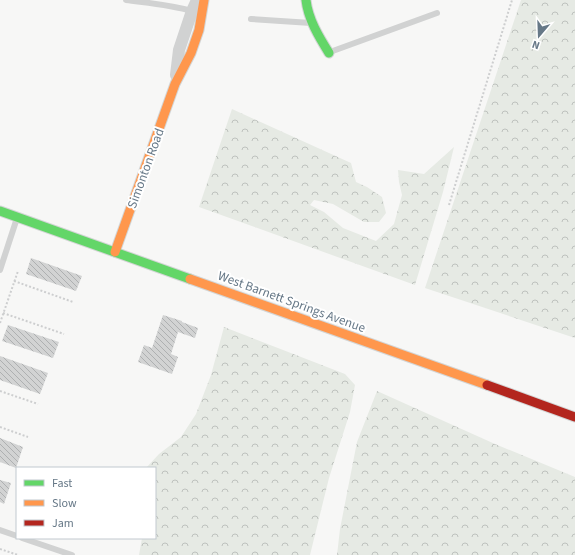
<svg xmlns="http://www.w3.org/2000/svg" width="575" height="555" font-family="'Source Sans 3',sans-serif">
<defs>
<pattern id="forest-crowns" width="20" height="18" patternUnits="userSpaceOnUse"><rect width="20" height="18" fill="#e6eae4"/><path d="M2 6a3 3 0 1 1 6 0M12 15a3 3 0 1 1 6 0" fill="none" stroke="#bec2be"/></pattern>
<pattern id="building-back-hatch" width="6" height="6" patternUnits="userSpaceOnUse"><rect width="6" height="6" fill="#d2d3d3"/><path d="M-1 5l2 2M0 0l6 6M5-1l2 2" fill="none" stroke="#aeb0b1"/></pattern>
</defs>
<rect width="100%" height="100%" fill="#f7f7f6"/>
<g fill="url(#forest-crowns)">
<polygon points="521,0 575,0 575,338 425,288"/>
<polygon points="232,109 351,163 356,182 367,187 382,197 386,213 379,222 364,222 333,204 314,200 310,205 324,212 343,228 376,241 394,224 402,195 399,182 398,170 424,174 454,147 443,192 415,285 199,207"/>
<polygon points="224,327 345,374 355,385 350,412 329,478 310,555 139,555 142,538 155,538 155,468 146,468 159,454 181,437 196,414 211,375"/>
<polygon points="377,391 495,444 575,477 575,555 337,555 340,529 357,442"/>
</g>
<g fill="url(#building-back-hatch)">
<polygon points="31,258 82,276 76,291 26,274"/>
<polygon points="163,315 182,321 182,322 198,328 195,338 178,332 171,354 178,357 172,374 138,362 144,345 152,348"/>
<polygon points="8,325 59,342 53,358 2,341"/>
<polygon points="0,356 48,373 40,394 0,380"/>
<polygon points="0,438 23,447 16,468 0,462"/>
<polygon points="0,480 11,483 4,504 0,502"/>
</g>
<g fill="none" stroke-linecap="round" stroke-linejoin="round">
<g stroke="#d3d5d5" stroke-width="11">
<g id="fast">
<path d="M306,0C308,19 319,37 329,53"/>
<polyline points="0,211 190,279"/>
</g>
</g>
<g stroke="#d3d5d5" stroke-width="11">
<g id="slow">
<polyline points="115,252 175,84 191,53 199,30 204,0"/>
<polyline points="190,279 487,385"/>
</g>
</g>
<g stroke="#d3d5d5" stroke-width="11">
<polyline id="jam" points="487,385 575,417"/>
</g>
<g stroke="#cdcecf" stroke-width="2" stroke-dasharray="2 2" stroke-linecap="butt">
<polyline points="449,205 512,0"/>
<polyline points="14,281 73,302"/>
<polyline points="3,313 64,334"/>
<polyline points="0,323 18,271"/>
<polyline points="0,391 38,404"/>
<polyline points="0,427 28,437"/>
<polyline points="0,549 18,555"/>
</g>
<g stroke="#d1d2d2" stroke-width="6">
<path d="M126,0C148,3 171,5 192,11"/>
<polyline points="251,19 311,23"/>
<polyline points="330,52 437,13"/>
<polyline points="0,270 17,218"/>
<polyline points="0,530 17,536"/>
<polyline points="22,538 72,555"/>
</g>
<polyline stroke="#d1d2d2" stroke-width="12" points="176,75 179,50 192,11 197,0"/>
<use href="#fast" stroke="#63d668" stroke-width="9"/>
<use href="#slow" stroke="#ff974d" stroke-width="9"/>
<use href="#jam" stroke="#b3261e" stroke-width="9"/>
</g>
<g text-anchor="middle" stroke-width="4" stroke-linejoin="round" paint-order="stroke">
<g font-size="13" fill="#667887" stroke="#fff">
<text transform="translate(145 168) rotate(-70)" y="5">Simonton Road</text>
<text transform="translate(292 301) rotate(20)" y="5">West Barnett Springs Avenue</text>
</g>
</g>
<rect x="16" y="467" width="140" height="72" fill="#ffffff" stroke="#c2c9cf"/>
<rect x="24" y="480" width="20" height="6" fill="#63d668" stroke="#c2c9cf"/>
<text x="52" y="487" font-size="12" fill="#667887">Fast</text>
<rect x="24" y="500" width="20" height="6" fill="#ff974d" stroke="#c2c9cf"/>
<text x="52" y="507" font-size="12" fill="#667887">Slow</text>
<rect x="24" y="520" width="20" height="6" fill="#b3261e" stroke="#c2c9cf"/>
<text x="52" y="527" font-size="12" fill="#667887">Jam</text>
<g transform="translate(539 36) rotate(199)" stroke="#ffffff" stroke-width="3" paint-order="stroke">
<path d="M0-3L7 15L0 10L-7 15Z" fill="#667887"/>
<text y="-6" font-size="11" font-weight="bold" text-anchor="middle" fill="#667887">N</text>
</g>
</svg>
